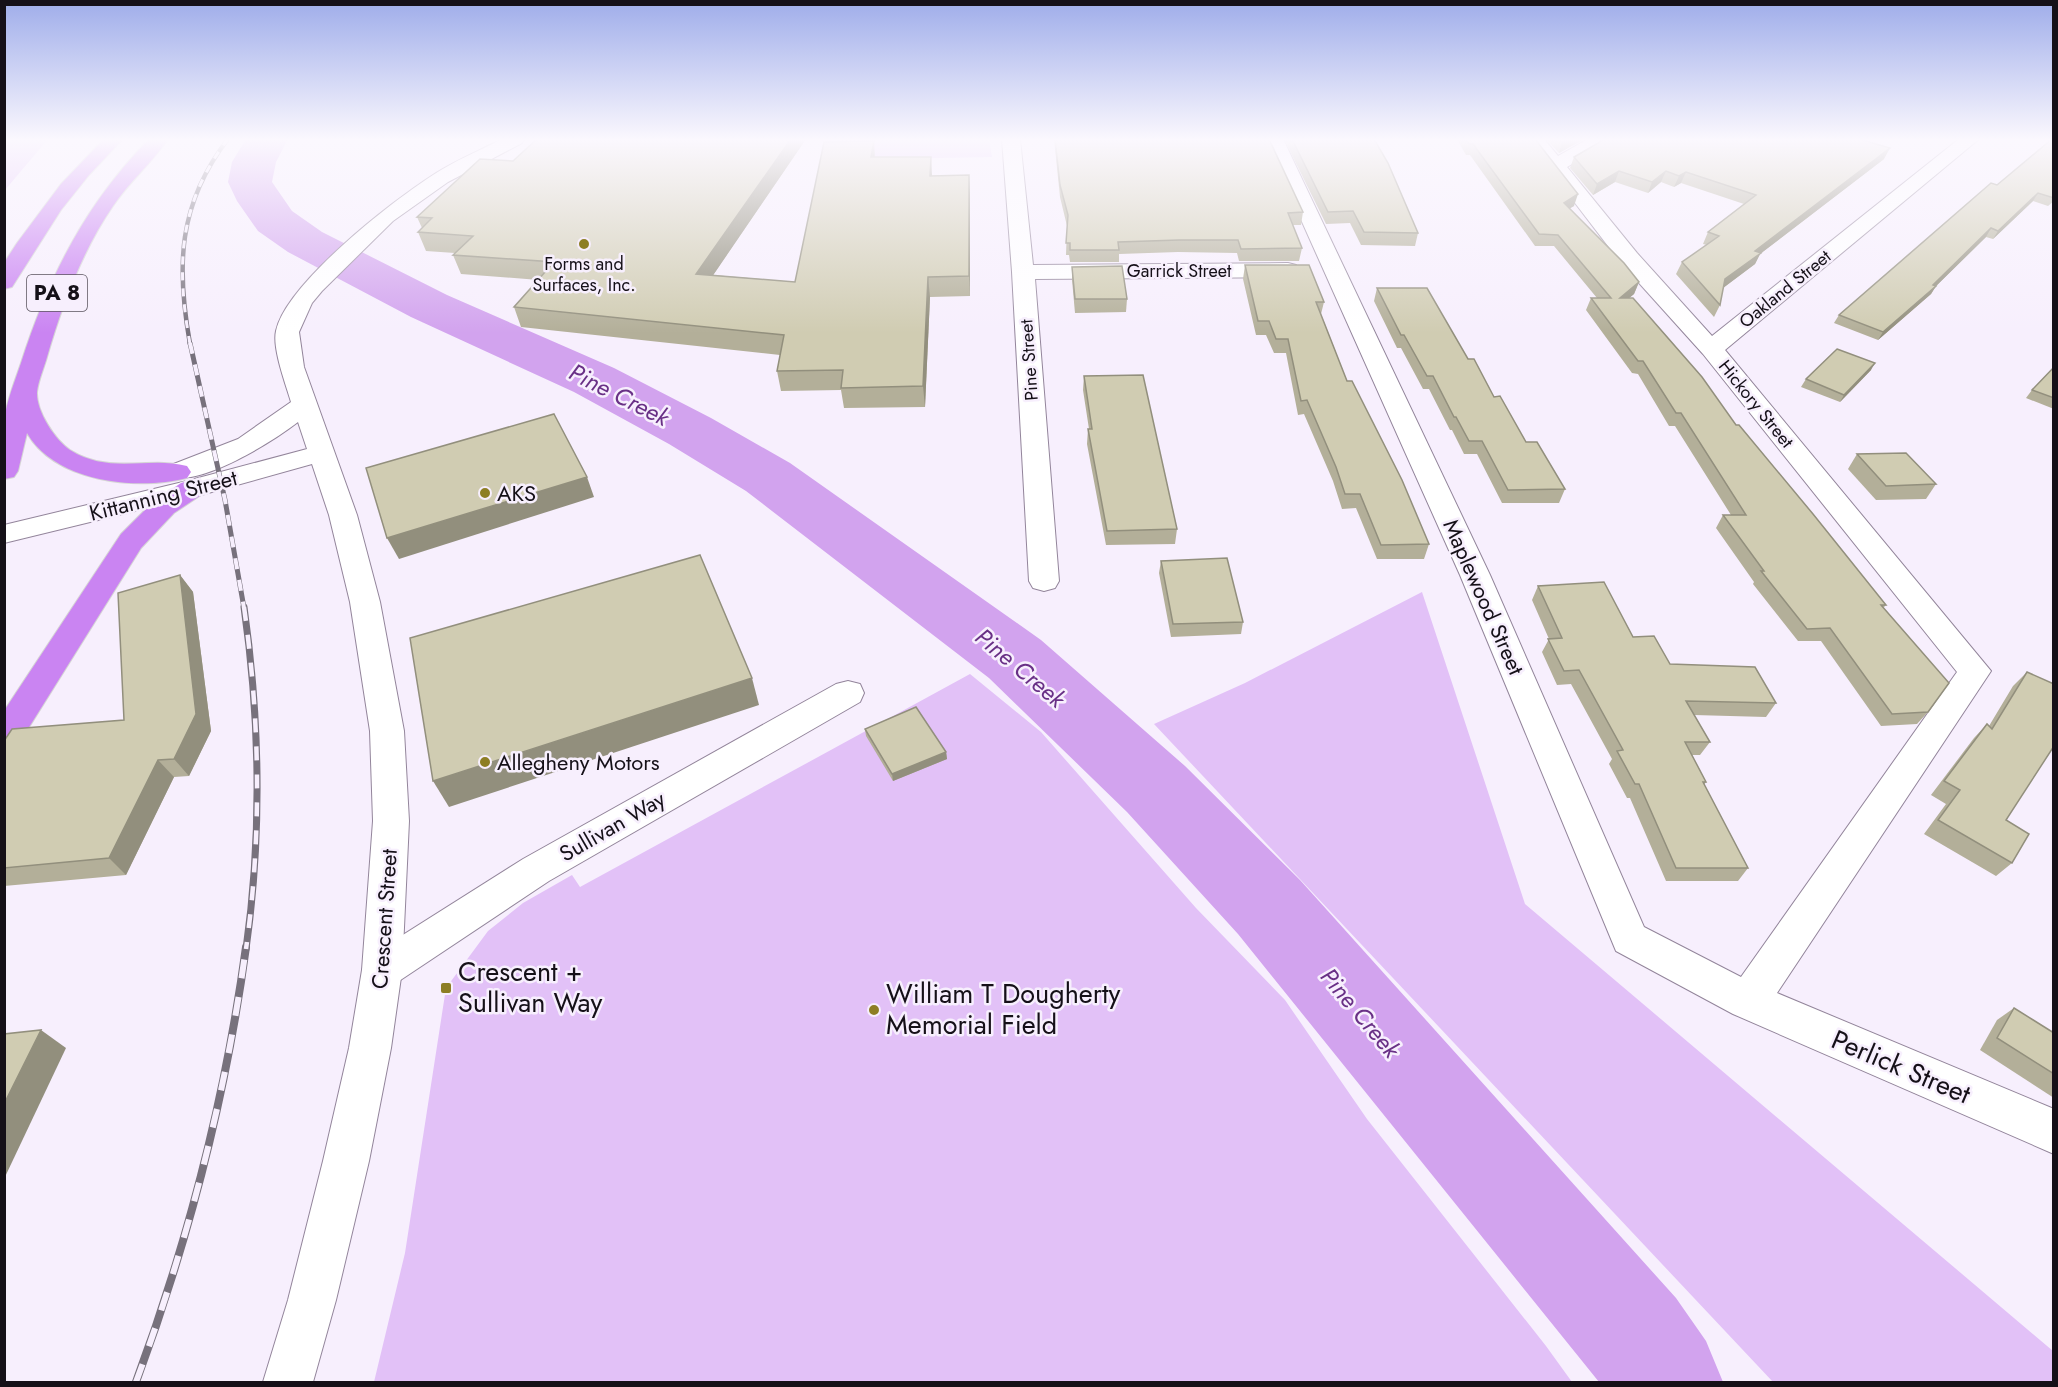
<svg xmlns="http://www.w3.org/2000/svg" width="2058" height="1387" font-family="Jost,sans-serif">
<rect width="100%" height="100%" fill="#f7effd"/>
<g fill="#e2c1f7">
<polygon points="5,139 48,139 5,190 4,139"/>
<polygon points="859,139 989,139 992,157 826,160"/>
<polygon points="1422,592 1525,904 2053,1351 2053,1382 1773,1382 1154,724 1245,683"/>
<polygon points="970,674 1041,732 1196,908 1285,1000 1367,1119 1546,1346 1572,1382 374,1382 405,1253 446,988 488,931 523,903 572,875 580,887"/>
</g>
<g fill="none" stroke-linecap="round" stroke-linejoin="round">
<polygon fill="#d2a3ee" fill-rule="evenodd" points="246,139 288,139 276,162 272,182 292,211 322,232 447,295 614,368 711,418 790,463 1041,640 1185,766 1300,880 1676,1298 1706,1341 1723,1382 1599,1382 1238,934 1127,812 989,678 746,491 669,444 574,392 411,317 288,252 258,231 237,201 228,182 232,162"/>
<g stroke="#93859b" stroke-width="2">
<g id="street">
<polygon points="1002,139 1020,139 1033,265 1288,263 1296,265 1299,270 1296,275 1288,277 1035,279 1059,581 1055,588 1044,591 1033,588 1029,581 1012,272"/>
<polygon points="1265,139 1283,139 1490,575 1644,927 1741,977 1957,672 1703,354 1621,263 1526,139 1544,139 1558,156 1588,139 1610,139 1608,143 1567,167 1637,253 1712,336 1959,139 1979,139 1725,350 1991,671 1777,993 2054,1109 2054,1154 1733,1014 1616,951 1460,575"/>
<polygon points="848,681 860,684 864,693 860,702 549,881 396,983 382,988 368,983 362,970 368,957 523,859 836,684"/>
</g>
</g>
<g stroke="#93859b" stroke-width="2">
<path id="secondary" d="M502,139H524L522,143L448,182L393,221L322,291L312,303L299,332L304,367L357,515L380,602L404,731L409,821L402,970L391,1048L369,1161L336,1300L313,1382H263L288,1300L323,1161L349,1048L362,970L373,821L370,731L350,602L329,515L312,464L201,495L4,543V525L187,481L307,449L298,422C272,442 203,485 171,477L167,471L171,465L238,439L291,402C286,385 272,348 276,331C286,284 391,202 433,175C454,161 479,151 502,139Z"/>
</g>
<g stroke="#d5d4d5" stroke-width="2">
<g id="highway">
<polygon points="104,139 123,139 89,175 61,210 12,287 4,289 4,263 17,243 61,184"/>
<path d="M149,139H168C152,163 129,182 113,206C82,251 62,305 47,357C44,368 38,381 37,392C36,411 55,440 70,450C110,475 148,456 187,466L191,472L187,478C137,491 55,482 27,433L18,471L14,477L4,479C4,460 2,439 4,420C7,400 15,381 21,363C49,276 85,205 149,139Z"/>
<polygon points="191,480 201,483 205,489 201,495 174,513 141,548 16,748 4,752 4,711 121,534 154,501 181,483"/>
</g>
</g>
<use href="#street" fill="#fff" fill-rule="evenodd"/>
<use href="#secondary" fill="#fff" fill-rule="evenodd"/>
<use href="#highway" fill="#ca84f2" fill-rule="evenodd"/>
<g stroke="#77717c" stroke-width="4.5">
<path id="rail-far3" d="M190,344C176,266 178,204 228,139"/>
</g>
<g stroke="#77717c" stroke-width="5">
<polyline id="rail-far2" points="190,343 225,500 244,608"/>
</g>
<g stroke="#77717c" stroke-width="7">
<path id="rail-far1" d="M244,607C260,720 262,835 246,949"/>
</g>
<g stroke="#77717c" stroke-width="8">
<path id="rail" d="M136,1382C188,1242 226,1095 246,947"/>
</g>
<use href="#rail-far3" stroke="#f7effd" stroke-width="3" stroke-dasharray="8" stroke-linecap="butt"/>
<use href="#rail-far2" stroke="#f7effd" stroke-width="4" stroke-dasharray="11" stroke-linecap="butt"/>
<use href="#rail-far1" stroke="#f7effd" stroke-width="4.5" stroke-dasharray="14" stroke-linecap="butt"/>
<use href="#rail" stroke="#f7effd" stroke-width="6" stroke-dasharray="19" stroke-linecap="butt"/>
</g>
<g fill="#b3af99">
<polygon points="537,139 806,139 713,275 795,282 875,157 932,176 969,175 970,296 930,297 925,407 844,408 841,390 781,391 777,371 780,355 521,327 514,307 539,280 461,274 453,255 455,253 426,251 418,232 422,228 417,217 513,161"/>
<polygon points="1054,139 1269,139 1303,212 1301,225 1292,225 1302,248 1299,261 1239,261 1237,253 1178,252 1119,254 1119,262 1070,262 1069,255 1066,255 1067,226 1060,197"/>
<polygon points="1284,139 1374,139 1418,233 1415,246 1361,245 1350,223 1326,224"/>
<polygon points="1457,139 1535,139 1574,206 1570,208 1639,282 1634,294 1629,298 1736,425 1886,605 1883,608 1928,712 1917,724 1881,726 1821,641 1798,641 1753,584 1754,582 1716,528 1723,515 1731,515 1675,426 1669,426 1638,374 1632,373 1586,310 1591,298 1597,298 1554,246 1535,246 1470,155 1466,155"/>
<polygon points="1546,139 1584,139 1559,153"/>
<polygon points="2054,139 2054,201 2048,206 2033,201 1993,239 1986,237 1936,286 1931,294 1878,340 1834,323 1839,315"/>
<polygon points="1574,157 1884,159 1760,254 1755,264 1723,288 1720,305 1714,317 1676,274 1682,262 1707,245 1703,244 1708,232 1744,204 1681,183 1674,187 1661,182 1648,193 1615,182 1593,195 1570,168"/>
<polygon points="1245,265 1324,302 1321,314 1347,381 1429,544 1424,559 1377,559 1356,508 1342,509 1333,481 1304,414 1298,415 1286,353 1274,353 1266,335 1256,335 1243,279"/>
<polygon points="1072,267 1127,299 1126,312 1075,313 1072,280"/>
<polygon points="1377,288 1468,359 1526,442 1565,489 1559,503 1502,503 1477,454 1464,454 1452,430 1450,430 1429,389 1423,389 1401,348 1397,348 1374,301"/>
<polygon points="2054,367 2054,409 2026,398 2032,390"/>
<polygon points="1871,370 1840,402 1801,387 1806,379"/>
<polygon points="1084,376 1177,529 1175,544 1106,545 1087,444 1088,429 1089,429 1083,390"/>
<polygon points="1857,454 1936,484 1926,499 1876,500 1848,469"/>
<polygon points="1161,561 1243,622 1241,634 1171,637 1159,573"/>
<polygon points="180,575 193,592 211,731 189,776 174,777 126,875 4,886 4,741 124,720"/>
<polygon points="1538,586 1633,637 1670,664 1776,703 1766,717 1694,715 1710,742 1700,755 1692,755 1706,782 1704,785 1748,868 1738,881 1666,881 1630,798 1627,798 1609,764 1612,759 1571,684 1557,685 1542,652 1549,639 1532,600"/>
<polygon points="2027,672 2006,820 2012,863 1996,876 1924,834 1946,804 1931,795 1974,738 1987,724 1989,726 2013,686"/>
<polygon points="865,729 946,752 947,759 893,781 866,736"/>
<polygon points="2014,1008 2054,1033 2054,1098 1980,1050 1997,1020"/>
</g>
<g fill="#928f7d">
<polygon points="791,139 806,139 701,293 696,274"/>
<polygon points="1569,139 1584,139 1559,153 1562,142"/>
<polygon points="874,141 875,159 871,157"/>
<polygon points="1890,148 1884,159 1760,254 1755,264 1719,291 1725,279 1755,251"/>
<polygon points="931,157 932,175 931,194 930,176"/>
<polygon points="1619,171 1615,182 1593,195 1597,184"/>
<polygon points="1666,171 1661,182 1648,193 1652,182"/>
<polygon points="1686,172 1681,183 1674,187 1679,176"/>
<polygon points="969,175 970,194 970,296 969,276"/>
<polygon points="2038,193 2033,201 1993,239 1998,231"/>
<polygon points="1578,194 1574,206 1560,214 1564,203"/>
<polygon points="1991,228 1986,237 1931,291 1936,286 1931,294 1878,340 1883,332"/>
<polygon points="928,277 930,297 925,407 923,386"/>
<polygon points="1639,282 1634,294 1615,310 1620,298"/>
<polygon points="1875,363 1871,370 1840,402 1844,395"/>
<polygon points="587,477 594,497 399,559 387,538"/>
<polygon points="180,575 193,592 211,731 189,776 174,759"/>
<polygon points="752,678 759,705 449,807 433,781"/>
<polygon points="946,752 947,759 893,781 892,774"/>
<polygon points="158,760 174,777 126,875 109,858"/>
<polygon points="41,1030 66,1048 4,1179 4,1104"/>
</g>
<g fill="#d0ccb2" stroke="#928f7d" stroke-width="1.5">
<polygon points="537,139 791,139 696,274 795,282 824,142 874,141 871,157 931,157 930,176 969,175 969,276 928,277 923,386 841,388 843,370 777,371 784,335 514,307 554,262 453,255 473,236 418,232 432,218 417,217 480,159 513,161"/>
<polygon points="1055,139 1269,139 1303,212 1288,213 1302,248 1241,249 1238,240 1179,240 1118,242 1119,250 1070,250 1070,243 1066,243 1068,215 1060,185"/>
<polygon points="1292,139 1374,139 1388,163 1418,233 1364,232 1353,211 1328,212"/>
<polygon points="1466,139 1535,139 1578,194 1564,203 1624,263 1639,282 1620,298 1633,298 1702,377 1736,425 1739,425 1813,514 1886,605 1881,605 1949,683 1928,712 1892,714 1830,628 1807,629 1761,571 1764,571 1723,515 1746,515 1681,413 1676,413 1643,361 1638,361 1591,298 1611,298 1558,235 1539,234 1473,144 1469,144"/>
<polygon points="1559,139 1569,139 1562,142"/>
<polygon points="1605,139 1859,139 1890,148 1755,251 1761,253 1725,279 1720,305 1682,262 1719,236 1708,232 1756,195 1686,172 1679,176 1666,171 1652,182 1619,171 1597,184 1574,157"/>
<polygon points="2052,139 2054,139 2054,198 2038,193 1998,231 1991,228 1933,285 1936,286 1883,332 1839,315 1991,183 1997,185"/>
<polygon points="1245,265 1309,265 1324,302 1316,302 1347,381 1352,381 1402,480 1429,544 1381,545 1360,494 1345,494 1336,467 1307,400 1301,401 1288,339 1276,339 1269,321 1258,321"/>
<polygon points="1122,266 1127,299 1075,299 1072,267"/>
<polygon points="1377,288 1427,288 1468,359 1474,359 1494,397 1500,396 1526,442 1537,442 1565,489 1508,490 1482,441 1469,441 1456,417 1454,417 1433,376 1427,376 1404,335 1401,335"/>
<polygon points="1837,349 1875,363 1844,395 1806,379"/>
<polygon points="2054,367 2054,398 2032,390"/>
<polygon points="1143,375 1177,529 1107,531 1088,429 1092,429 1084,376"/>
<polygon points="554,414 587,477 387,538 366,468"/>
<polygon points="1906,453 1936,484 1886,486 1857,454"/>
<polygon points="700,555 752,678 433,781 410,638"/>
<polygon points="1227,558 1243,622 1173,624 1161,561"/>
<polygon points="180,575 196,714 174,759 158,760 109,858 4,868 4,741 12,729 124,720 118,593"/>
<polygon points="1604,582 1633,637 1654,636 1670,664 1755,667 1776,703 1686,701 1710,742 1685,742 1706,782 1703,782 1748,868 1676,868 1639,784 1635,784 1617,751 1623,750 1579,670 1564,671 1548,639 1562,638 1538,586"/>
<polygon points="2027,672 2054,684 2054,746 2006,820 2029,834 2012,863 1938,820 1960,790 1944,781 1987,724 1992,729"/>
<polygon points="916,707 946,752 892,774 865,729"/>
<polygon points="2014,1008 2054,1033 2054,1074 1997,1038"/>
<polygon points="41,1030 4,1104 4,1034"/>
</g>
<linearGradient id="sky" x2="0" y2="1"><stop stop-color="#9fadea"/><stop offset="0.42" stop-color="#fbf8fe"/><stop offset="1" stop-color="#fbf8fe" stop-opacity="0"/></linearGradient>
<rect width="2058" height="333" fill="url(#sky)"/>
<g fill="#8d7e24" stroke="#f7effd" stroke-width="2">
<circle cx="584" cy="244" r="6"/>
<circle cx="485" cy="493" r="6"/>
<circle cx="485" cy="762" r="6"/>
<rect x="440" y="982" width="12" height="12" rx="3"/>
<circle cx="874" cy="1010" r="6"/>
</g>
<g text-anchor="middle" stroke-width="5" stroke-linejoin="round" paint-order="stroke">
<g font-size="18" fill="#151018" stroke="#f7effd">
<text x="584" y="270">Forms and<tspan x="584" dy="21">Surfaces, Inc.</tspan></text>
</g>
<g font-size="18" fill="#151018" stroke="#f7effd">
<text x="1179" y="277">Garrick Street</text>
<text transform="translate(1785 289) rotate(-39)" y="6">Oakland Street</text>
<text transform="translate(1029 360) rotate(-94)" y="6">Pine Street</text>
<text transform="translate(1756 404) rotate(51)" y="6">Hickory Street</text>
</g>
<rect fill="#f7effd" stroke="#59535d" stroke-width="1.5" x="27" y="275" width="60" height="36" rx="4.5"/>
<g font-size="21" font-weight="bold" fill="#151018">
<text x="57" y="300">PA 8</text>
</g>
<g font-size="22" fill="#151018" stroke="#f7effd" text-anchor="start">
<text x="497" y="501">AKS</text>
<text x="497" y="770">Allegheny Motors</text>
</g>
<g font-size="22" fill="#151018" stroke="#f7effd">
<text transform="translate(163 495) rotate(-14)" y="8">Kittanning Street</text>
<text transform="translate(1484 597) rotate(66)" y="8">Maplewood Street</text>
<text transform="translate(612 826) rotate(-30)" y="8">Sullivan Way</text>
<text transform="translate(384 919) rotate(-86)" y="8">Crescent Street</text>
</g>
<g font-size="24" font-style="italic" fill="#693086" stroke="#f7effd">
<text transform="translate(619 395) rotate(27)" y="8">Pine Creek</text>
<text transform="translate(1020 668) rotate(40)" y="8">Pine Creek</text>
<text transform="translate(1360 1013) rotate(50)" y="8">Pine Creek</text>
</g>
<g font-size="27" fill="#151018" stroke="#f7effd" text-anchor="start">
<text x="458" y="981">Crescent +<tspan x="458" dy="31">Sullivan Way</tspan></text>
<text x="886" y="1003">William T Dougherty<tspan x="886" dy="31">Memorial Field</tspan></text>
</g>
<g font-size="27" fill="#151018" stroke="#f7effd">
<text transform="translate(1901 1067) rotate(23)" y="9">Perlick Street</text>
</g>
</g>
<rect width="2058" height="1387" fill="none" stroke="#151018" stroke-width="12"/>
</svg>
